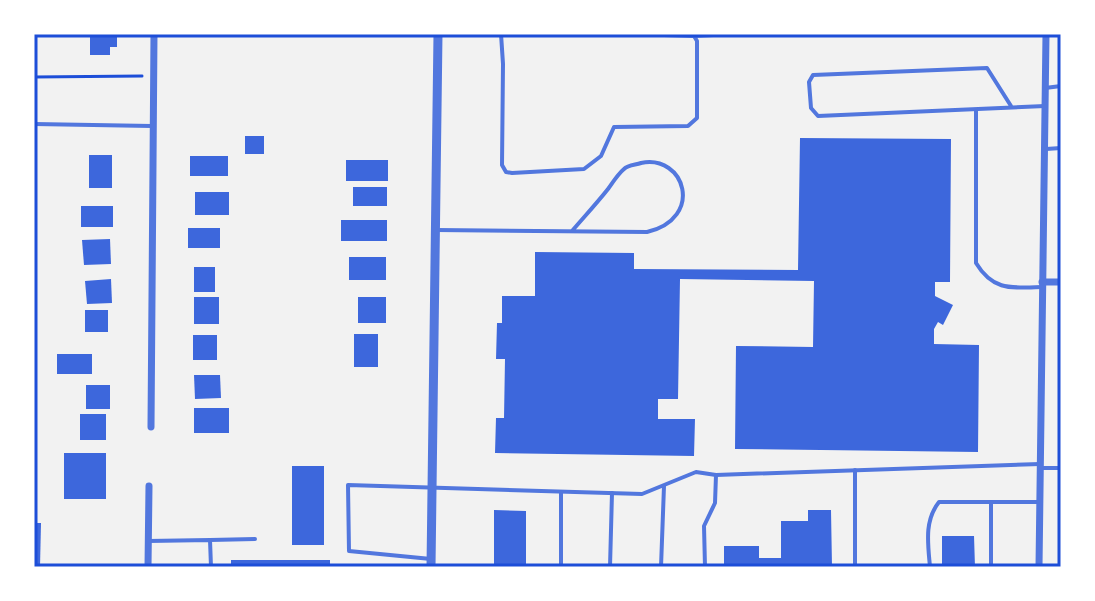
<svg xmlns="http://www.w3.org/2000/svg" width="1095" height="601" font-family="'Golos Text',sans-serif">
<rect width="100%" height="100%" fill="#f2f2f2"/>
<g fill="#3d67dc">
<polygon points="90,34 117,34 117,47 110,47 110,55 90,55"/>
<rect x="245" y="136" width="19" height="18"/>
<polygon points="800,138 951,139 950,282 935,282 935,296 953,305 943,325 938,322 934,329 934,344 979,345 978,452 735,449 736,346 813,347 814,281 680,279 678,399 658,399 658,419 695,419 694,456 495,453 496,418 504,418 505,359 496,359 497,323 502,323 502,296 535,296 535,252 634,253 634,269 798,270"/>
<rect x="89" y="155" width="23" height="33"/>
<rect x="190" y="156" width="38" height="20"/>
<rect x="346" y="160" width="42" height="21"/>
<rect x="353" y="187" width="34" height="19"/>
<rect x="195" y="192" width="34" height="23"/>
<rect x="81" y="206" width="32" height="21"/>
<rect x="341" y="220" width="46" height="21"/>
<rect x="188" y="228" width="32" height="20"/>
<polygon points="110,239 111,264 84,265 82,240"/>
<rect x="349" y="257" width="37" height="23"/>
<rect x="194" y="267" width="21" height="25"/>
<polygon points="111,279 112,303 87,304 85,281"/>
<rect x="194" y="297" width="25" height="27"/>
<rect x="358" y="297" width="28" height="26"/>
<rect x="85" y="310" width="23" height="22"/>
<rect x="354" y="334" width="24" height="33"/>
<rect x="193" y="335" width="24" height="25"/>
<rect x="57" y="354" width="35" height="20"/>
<polygon points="194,375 220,375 221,398 195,399"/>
<rect x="86" y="385" width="24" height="24"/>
<rect x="194" y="408" width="35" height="25"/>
<rect x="80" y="414" width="26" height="26"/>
<rect x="64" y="453" width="42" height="46"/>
<rect x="292" y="466" width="32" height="79"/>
<polygon points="494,510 526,511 526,567 494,567"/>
<polygon points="808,510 831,510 832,567 724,567 724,546 759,546 759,558 781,558 781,521 808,521"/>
<polygon points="34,523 41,523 40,567 34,567"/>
<polygon points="942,536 974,536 975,567 942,567"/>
<rect x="231" y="560" width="99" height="7"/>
</g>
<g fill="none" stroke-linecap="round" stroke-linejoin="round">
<polyline stroke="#1d4ed8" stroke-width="3" points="34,77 142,76"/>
<g stroke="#5277de" stroke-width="4">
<polyline points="501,34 503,64 502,165 506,172 512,173 584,169 601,156 614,127 688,126 697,118 697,41 694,36 634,34"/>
<polyline points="694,36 732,34"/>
<polyline points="1045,88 1061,86"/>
<polyline points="1011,106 987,68 813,75 809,82 811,108 818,116 1045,106"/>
<path d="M976,111V263C993,291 1011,288 1042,287"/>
<polyline points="34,124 152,126"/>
<polyline points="1046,149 1061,148"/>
<path d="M436,230L647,232C705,218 685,154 641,163C635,165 628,165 624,169C618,174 613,182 608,189C597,203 584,217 572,231"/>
<polyline points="1040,468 1061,468"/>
<polyline points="855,470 855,567"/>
<polyline points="210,540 255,539"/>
<polyline points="148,541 210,540 211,567"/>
<polyline points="431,559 349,551 348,485 642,494 696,472 716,475 1040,464"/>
<polyline points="561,567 561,492"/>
<polyline points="610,567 612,493"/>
<polyline points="661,567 664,486"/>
<polyline points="705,567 704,526 715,503 716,475"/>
<path d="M930,567C928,544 924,521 939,502H1040"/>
<polyline points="991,567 991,502"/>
</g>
<g stroke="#5277de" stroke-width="7">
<polyline points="1042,282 1061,282"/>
<polyline points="151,427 154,34"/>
<polyline points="148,567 149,486"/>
<polyline points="1039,567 1046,34"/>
</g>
<polyline stroke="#5277de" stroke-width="9" points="431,567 438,34"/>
</g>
<rect width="1095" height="601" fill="none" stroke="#ffffff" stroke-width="72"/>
<rect x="36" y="36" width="1023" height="529" fill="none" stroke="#1d4ed8" stroke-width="3"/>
</svg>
